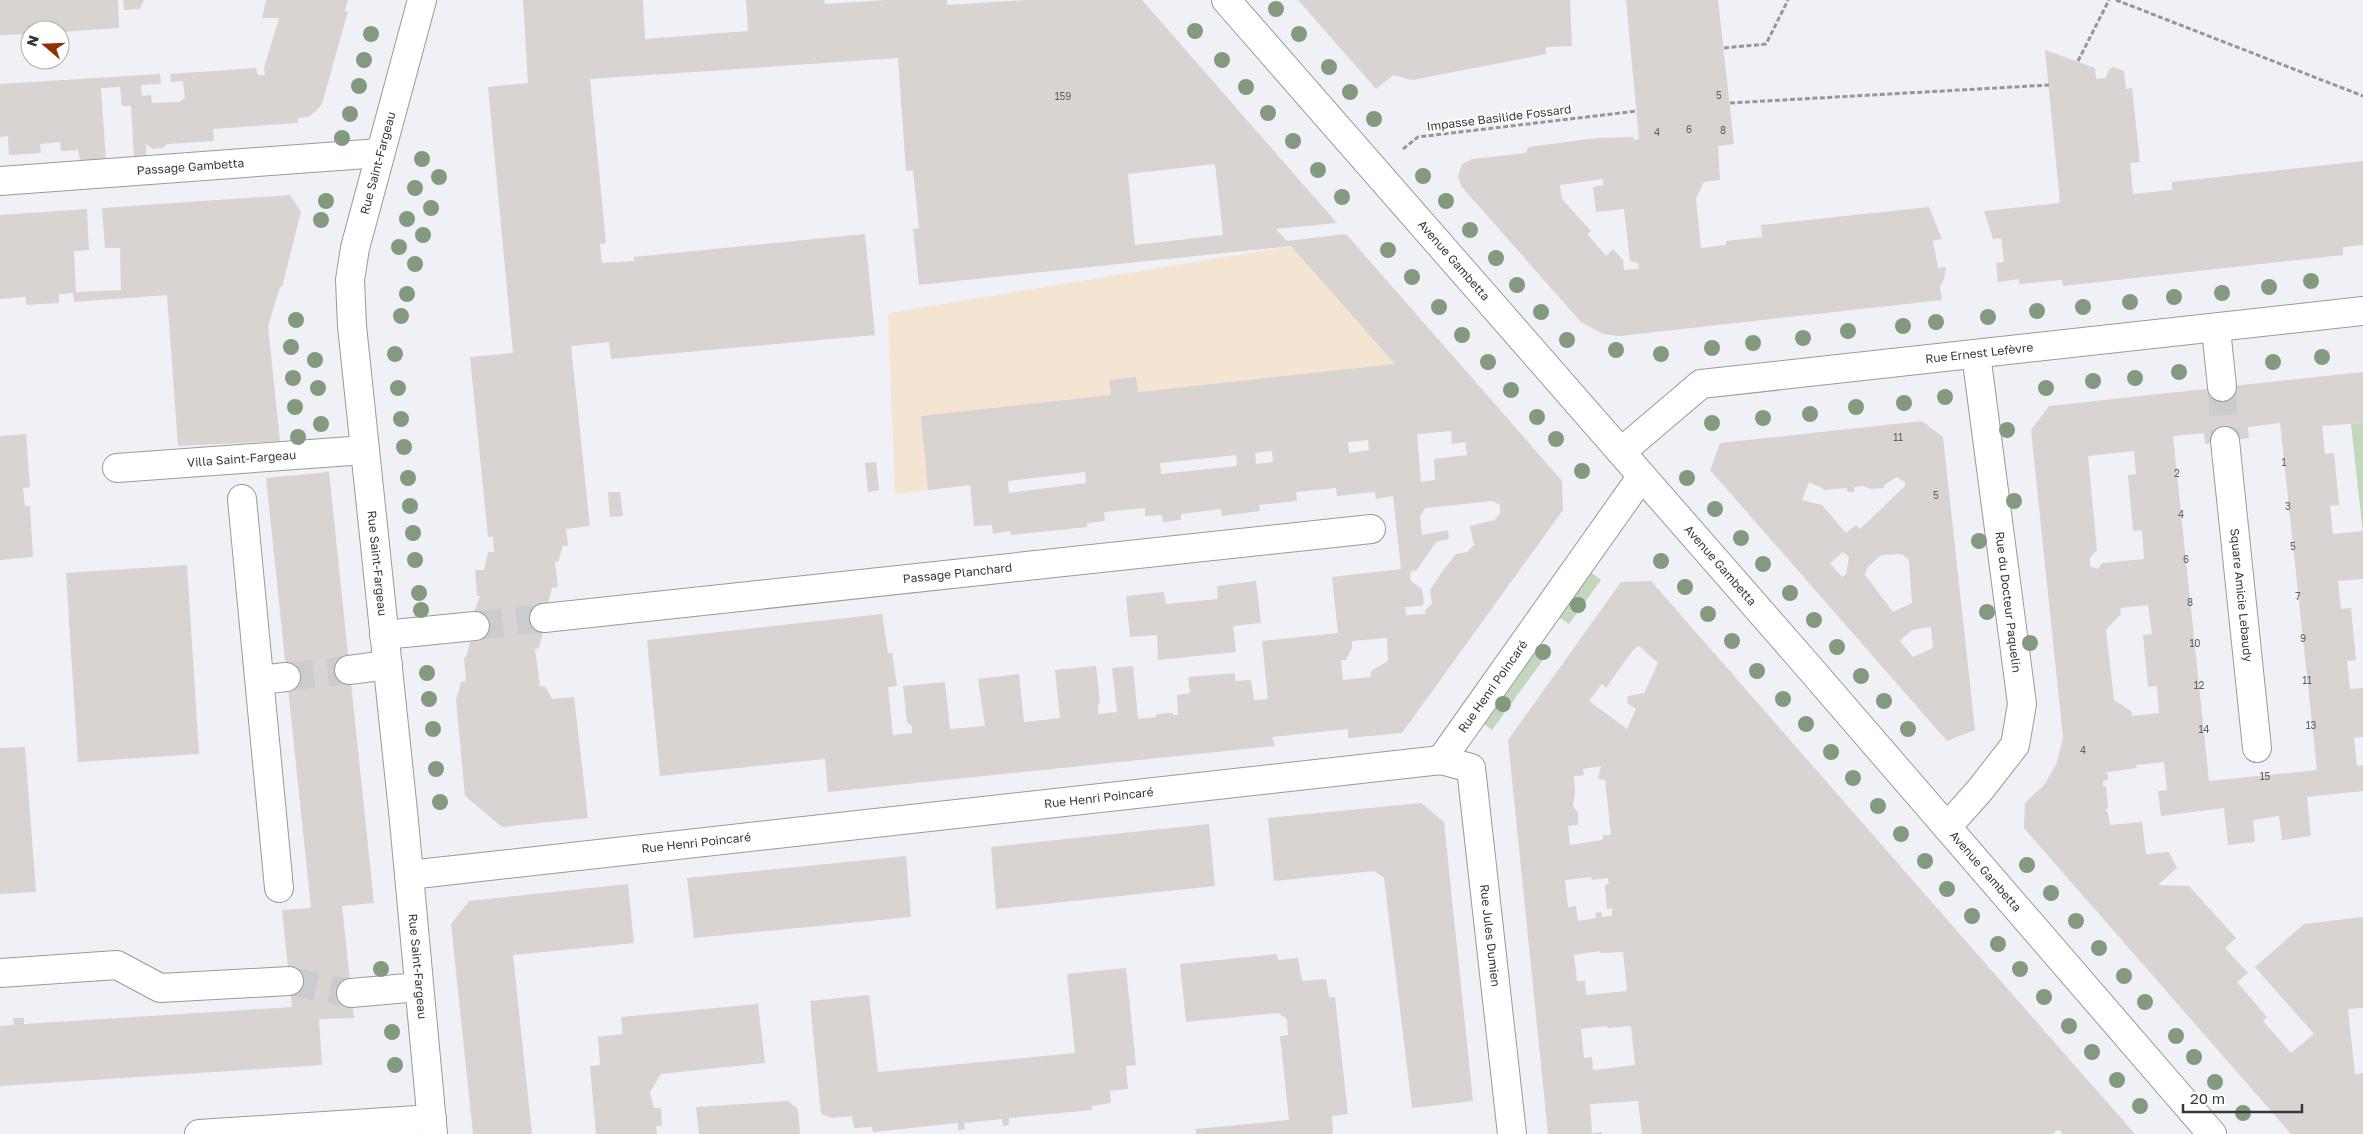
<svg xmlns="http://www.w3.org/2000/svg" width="2363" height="1134" font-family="'Golos Text',sans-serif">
<rect width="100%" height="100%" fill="#eff1f6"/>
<polygon fill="#f3e5d2" points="1346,234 1512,423 895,494 888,313 1291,246"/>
<g fill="#c3d7bd">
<polygon points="2363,423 2363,534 2351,424"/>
<polygon points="1584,567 1601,580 1569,624 1552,612"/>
<polygon points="1532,641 1548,653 1492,730 1477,718"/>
</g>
<g fill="#d9d3d2" fill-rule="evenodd">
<polygon points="0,0 118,0 119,28 60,32 60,30 30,30 30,34 0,35"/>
<polygon points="123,0 144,0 140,9 124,10"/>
<polygon points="266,0 348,0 345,11 348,11 322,104 315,112 308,117 298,118 298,123 213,129 214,141 167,144 163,148 153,149 146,144 146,157 134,158 131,106 122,106 120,87 101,88 106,160 80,161 78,150 61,151 60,142 40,144 41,153 9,155 8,136 0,137 0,84 160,74 161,84 141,85 142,96 151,95 152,103 179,102 185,98 183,81 171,82 170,74 256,68 258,75 265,75 264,68 279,18 262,18"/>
<path d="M523,0H643L645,39L748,31L746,0H824L825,4L887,0H947V5L1028,0H1142L1337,223L1276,229L1287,241L1346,234L1562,481L1563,510L1402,733L1348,738V729L1272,737L1275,746L828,792L825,759L660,776L647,640L882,614L888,653H892L897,686L888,687L893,735L912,733V726L907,723L903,686L945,682L950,729L985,726L978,679L1019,674L1024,722L1043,720L1060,718L1055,670L1096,666L1100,703L1098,705V714L1117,712L1112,668L1133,666L1138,719L1156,717V714L1173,713V715H1178L1177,695L1190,693L1188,677L1235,673V681L1251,680L1254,700L1268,699L1262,641L1338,633L1332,577L1401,569L1393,496L1376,499L1375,492L1337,496L1336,488L1296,492L1297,501L1259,505L1260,511L1222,516L1221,509L1181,514V520L1163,522L1162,515L1145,516V508L1104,512L1105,521L1087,523V527L1011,535L1010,531L993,534L992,525L974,526L970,485L928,490L921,416L1111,395L1109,380L1136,377L1138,392L1395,364L1291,246L919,285L913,229L919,228L913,170L906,171L898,58L590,79L606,243L600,244L602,263L634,261V257L865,234L875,335L611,359L609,342L571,346L590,526L566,529L568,546H563L558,562H555L558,587L552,588L544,618L545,632H543L539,648L535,649L540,686H545L552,699L574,697L588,818L502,827L465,796L456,700L461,682L466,681L464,657H466L470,642L477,641L474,612L480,596H477L475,570H484L488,552H494L493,537H488L470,357L513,353L488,87L528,83ZM1215,164L1223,235L1135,245L1128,174ZM1451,431L1452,444L1465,442L1467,455L1434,459L1435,480L1421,482L1417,434ZM1368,440L1369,450L1349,453L1348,442ZM1272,451L1273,462L1256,464L1255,453ZM1236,455L1237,466L1161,474L1160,463ZM1085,472L1086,483L1009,493L1008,481ZM1493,501L1500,505V513L1495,520L1470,526L1474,545L1467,552L1456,554L1442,572L1430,590L1432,603L1425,611L1426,614L1406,615L1405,607L1422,606L1424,603L1422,589L1411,581L1410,575L1413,570L1416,571L1436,542L1449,539L1448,530L1422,535L1420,516L1425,508ZM1387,638L1388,661L1371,671V677L1343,680L1341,660H1346L1352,648V641Z"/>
<polygon points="1298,0 1570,0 1572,46 1546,47 1546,54 1412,80 1393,75 1376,89"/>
<path d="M1626,0H1718L1734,144L1718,146L1720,180L1704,182L1696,199L1701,248L1726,245V241L1762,237L1761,225L1929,207L1942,239L1933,241L1938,268L1946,267L1944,279L1940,287L1942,300L1620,336L1603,334L1581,322L1461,186L1458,176L1462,164L1472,159L1526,153L1528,147L1597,138L1633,137L1634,140L1639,139ZM1603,179V185L1593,187L1596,212L1624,209L1630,261L1638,263L1639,269L1624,270L1623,260L1613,249L1606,256L1587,234L1591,231L1562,199L1560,185Z"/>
<polygon points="2045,50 2095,68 2096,79 2106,78 2109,69 2114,67 2124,71 2126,89 2132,88 2140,162 2130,163 2133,194 2172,190 2172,182 2363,161 2363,245 2343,247 2343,255 2063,286 2062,280 2019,284 2019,279 1998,282 1996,263 2004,262 2001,238 1993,239 1984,211 2060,203"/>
<polygon points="290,195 301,212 282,287 280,287 268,326 280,441 178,446 167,295 74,302 73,293 59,294 59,303 26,305 26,297 0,299 0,215 87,209 89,250 74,251 76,292 121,290 120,248 105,248 102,208"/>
<path d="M2363,372V423L2322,426L2325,454L2334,453L2339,505L2330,506L2333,534L2363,531V579L2338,581L2341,609L2351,608L2356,660L2347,661L2350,689L2363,688V737L2354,738L2357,766L2363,765V791L2307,797L2311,836L2282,840L2279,816L2253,820L2255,842L2228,845L2224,808L2161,816L2158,791L2167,790L2164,762L2136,765L2137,768L2107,772L2105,774H2108V780L2103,781V786H2106L2108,807L2106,812H2108L2110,825L2142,822L2146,854L2169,852L2177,868L2158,885L2189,886L2236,938L2225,948L2248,973L2237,982L2267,1017L2263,1021L2291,1053L2314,1034L2255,967L2304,924L2363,917V1008L2348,1009L2355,1074L2363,1073V1134H2291L2024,828L2025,803L2045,784L2057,762L2063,738L2031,430L2049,406ZM2280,423L2317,770L2209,781L2173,436L2204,433L2205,444L2225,441L2249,438L2248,427ZM2134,451L2136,474L2128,475L2133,531L2142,530L2144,559L2102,563L2098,569L2090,566V558L2097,550L2088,456ZM2148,605L2152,634L2143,635L2148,687L2157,686L2159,713L2132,716L2131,711L2114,700L2106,630L2121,614L2120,608Z"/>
<path d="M1922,421L1943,437L1975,730L1947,741L1710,470L1720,443ZM1897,477L1905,482V486L1860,529L1856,525L1846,533L1822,505L1802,500L1809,482L1819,487L1818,485L1824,490L1847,488L1848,492H1854V487L1863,486L1871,489L1884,488V485ZM1843,552L1849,557L1846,574L1842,577L1830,563ZM1902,554L1909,560L1912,603L1893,612L1865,575L1867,568L1881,555ZM1931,627L1933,648L1913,657L1900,641L1912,630Z"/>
<polygon points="26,434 30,487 23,488 25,506 30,506 33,557 0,560 0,436"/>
<polygon points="876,462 879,490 868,492 865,463"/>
<polygon points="329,472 374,903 342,906 354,1018 319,1019 322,1065 0,1086 0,1026 14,1025 13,1018 24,1018 24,1024 292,1007 282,910 311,908 266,478"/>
<polygon points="608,492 620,492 623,516 610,517"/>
<polygon points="187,565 199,754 78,762 66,573"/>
<polygon points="1256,581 1261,623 1233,626 1236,652 1158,660 1157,635 1130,637 1126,596 1164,592 1166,604 1218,599 1217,586"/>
<path d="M1651,581L2020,1003L2135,1134H2062L2061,1131L2057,1130L2053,1134H1642L1638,1101L1590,1104L1592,1133L1601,1132L1602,1134H1548L1508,740L1621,582ZM1639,646L1658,663L1644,693L1628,696L1627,703L1636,709L1627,729L1589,701L1602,684L1606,688L1633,650ZM1601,766L1598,779L1605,780L1611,835H1603L1602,840L1570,845L1568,826L1578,825V813L1573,806L1575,793L1574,776L1584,775L1583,769ZM1591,877L1592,880L1608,878L1609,884L1605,885L1607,909L1612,908V916L1602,917L1601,912L1595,913L1596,918L1578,921L1576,906L1568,907L1565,880ZM1599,951L1600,953L1623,952L1627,991L1586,995L1585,981H1577L1574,955ZM1607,1026L1608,1028L1631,1026L1635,1065L1593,1070L1592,1057L1584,1058L1581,1029Z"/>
<polygon points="25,747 36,892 0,894 0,748"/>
<polygon points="1421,803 1444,822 1473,1101 1412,1108 1384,878 1374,871 1274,881 1268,818"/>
<polygon points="1209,824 1215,886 996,909 991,847"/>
<polygon points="906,856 911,917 694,938 687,878"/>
<polygon points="628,884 634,943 513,955 532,1134 473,1134 451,924 469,901"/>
<polygon points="1277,954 1278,960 1298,958 1302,981 1326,979 1329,997 1335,997 1348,1114 1332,1116 1333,1134 1196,1134 1196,1129 1289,1120 1280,1036 1288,1035 1287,1019 1278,1013 1186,1022 1180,964"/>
<polygon points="1126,968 1136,1065 1126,1066 1128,1089 1110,1091 1111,1103 1092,1106 1092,1110 1009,1118 1009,1125 1003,1126 1002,1119 964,1123 965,1129 958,1130 958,1123 873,1132 872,1127 854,1128 852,1116 832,1118 821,1114 810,1001 869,995 878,1072 1075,1053 1067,974"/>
<polygon points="758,1004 765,1063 661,1074 650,1092 654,1108 661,1108 662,1126 656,1126 657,1134 596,1134 590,1066 600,1065 598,1037 623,1034 621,1017"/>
<polygon points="788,1101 798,1109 800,1134 699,1134 696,1107"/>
</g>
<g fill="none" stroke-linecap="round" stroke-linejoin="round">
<g stroke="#caccd0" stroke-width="28" stroke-dasharray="28 14" stroke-linecap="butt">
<polyline points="2222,387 2225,441"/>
<polyline points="475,626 544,618"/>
<polyline points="286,677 349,670"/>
<polyline points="289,981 351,993"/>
</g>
<g stroke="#979a9e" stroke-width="30">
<g id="minor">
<path id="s1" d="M422,0L355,248L350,280L352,326L404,821L433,1134"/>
<path id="s2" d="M0,181L380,153"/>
<polyline points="2216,329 2222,387"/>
<path id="s3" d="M2225,441L2257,748"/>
<path id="s4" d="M1621,452L1701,384L2363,311"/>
<path id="s5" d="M117,468L365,450"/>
<polyline points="242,499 279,888"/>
<path id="s6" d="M544,618L1371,529"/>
<polyline points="384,635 475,626"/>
<polyline points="349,670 388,665"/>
<polyline points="260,680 286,677"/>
<path id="s7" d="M1441,760L1642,476"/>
<polyline points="1947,827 1980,790 2015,745 2022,704 1976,354"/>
<path id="s8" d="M409,875L1441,760L1471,768L1512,1134"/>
<polyline points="0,973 117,965 160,988 289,981"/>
<polyline points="351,993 419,987"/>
<polyline points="199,1134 432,1119"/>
</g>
</g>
<g stroke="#979a9e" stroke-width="30">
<g id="major">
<path id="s9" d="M1226,0L1801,658L2212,1134"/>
</g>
</g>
<g stroke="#95979a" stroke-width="3" stroke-dasharray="5 2.5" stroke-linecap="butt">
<polyline points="2116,0 2363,96"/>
<polyline points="1724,48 1766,44 1788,0"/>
<polyline points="2078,61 2109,0"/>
<polyline points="1730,103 2049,85"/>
<polyline points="1403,149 1418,137 1637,111"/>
</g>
<use href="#minor" stroke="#fff" stroke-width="28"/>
<use href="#major" stroke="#fff" stroke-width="28"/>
</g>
<g fill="#849a7f">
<circle cx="1276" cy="9" r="8"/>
<circle cx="1195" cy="31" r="8"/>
<circle cx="371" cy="34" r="8"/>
<circle cx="1299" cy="34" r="8"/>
<circle cx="364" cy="60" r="8"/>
<circle cx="1222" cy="60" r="8"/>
<circle cx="1329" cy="67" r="8"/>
<circle cx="359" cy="86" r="8"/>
<circle cx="1246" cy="87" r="8"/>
<circle cx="1350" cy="92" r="8"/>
<circle cx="1268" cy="113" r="8"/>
<circle cx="350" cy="114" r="8"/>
<circle cx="1374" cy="119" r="8"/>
<circle cx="342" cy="138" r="8"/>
<circle cx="1293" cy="141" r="8"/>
<circle cx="422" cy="159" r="8"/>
<circle cx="1318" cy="170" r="8"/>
<circle cx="1423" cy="176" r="8"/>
<circle cx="439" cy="177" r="8"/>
<circle cx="415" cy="188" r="8"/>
<circle cx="1342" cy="197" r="8"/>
<circle cx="326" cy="201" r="8"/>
<circle cx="1446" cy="201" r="8"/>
<circle cx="431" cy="208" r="8"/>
<circle cx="407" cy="219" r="8"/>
<circle cx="321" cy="220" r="8"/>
<circle cx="1470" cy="230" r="8"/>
<circle cx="423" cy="235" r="8"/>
<circle cx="399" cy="247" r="8"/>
<circle cx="1388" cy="250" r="8"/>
<circle cx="1496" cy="258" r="8"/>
<circle cx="415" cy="264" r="8"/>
<circle cx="1412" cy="277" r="8"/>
<circle cx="2311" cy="281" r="8"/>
<circle cx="1517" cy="285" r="8"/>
<circle cx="2269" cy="287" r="8"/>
<circle cx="2222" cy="293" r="8"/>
<circle cx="407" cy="294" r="8"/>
<circle cx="2174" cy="297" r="8"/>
<circle cx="2130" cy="302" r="8"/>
<circle cx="1439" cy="307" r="8"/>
<circle cx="2083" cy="307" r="8"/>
<circle cx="2037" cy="311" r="8"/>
<circle cx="1541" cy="312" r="8"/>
<circle cx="401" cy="316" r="8"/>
<circle cx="1988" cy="317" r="8"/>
<circle cx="296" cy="320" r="8"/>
<circle cx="1936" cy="322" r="8"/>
<circle cx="1903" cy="326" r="8"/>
<circle cx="1848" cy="331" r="8"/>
<circle cx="1462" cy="335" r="8"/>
<circle cx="1803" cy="338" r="8"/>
<circle cx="1567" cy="340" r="8"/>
<circle cx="1753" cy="343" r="8"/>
<circle cx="291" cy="347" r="8"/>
<circle cx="1712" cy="348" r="8"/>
<circle cx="1616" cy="350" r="8"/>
<circle cx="395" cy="354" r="8"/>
<circle cx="1661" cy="354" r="8"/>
<circle cx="2322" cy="357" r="8"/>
<circle cx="315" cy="360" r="8"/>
<circle cx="1488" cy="362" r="8"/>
<circle cx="2273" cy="362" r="8"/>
<circle cx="2179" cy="372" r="8"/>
<circle cx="293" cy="378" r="8"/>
<circle cx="2135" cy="378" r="8"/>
<circle cx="2093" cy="381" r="8"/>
<circle cx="318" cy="388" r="8"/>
<circle cx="398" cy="388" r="8"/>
<circle cx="2046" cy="388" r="8"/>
<circle cx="1511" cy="390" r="8"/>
<circle cx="1945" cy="397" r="8"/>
<circle cx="1904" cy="403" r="8"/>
<circle cx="295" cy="407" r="8"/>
<circle cx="1856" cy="407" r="8"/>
<circle cx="1810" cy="414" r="8"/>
<circle cx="1537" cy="417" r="8"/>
<circle cx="1763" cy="418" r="8"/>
<circle cx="401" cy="419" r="8"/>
<circle cx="1712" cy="423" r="8"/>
<circle cx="321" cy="424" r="8"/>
<circle cx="2007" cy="430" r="8"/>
<circle cx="298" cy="437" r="8"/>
<circle cx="1556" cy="439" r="8"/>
<circle cx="404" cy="447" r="8"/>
<circle cx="1582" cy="471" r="8"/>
<circle cx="408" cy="478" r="8"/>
<circle cx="1687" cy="478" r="8"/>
<circle cx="2014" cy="501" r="8"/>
<circle cx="410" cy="506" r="8"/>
<circle cx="1715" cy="509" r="8"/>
<circle cx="413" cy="533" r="8"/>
<circle cx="1741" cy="538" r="8"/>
<circle cx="1979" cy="541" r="8"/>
<circle cx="415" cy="560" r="8"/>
<circle cx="1661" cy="561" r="8"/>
<circle cx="1763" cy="564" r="8"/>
<circle cx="1685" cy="587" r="8"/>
<circle cx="419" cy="593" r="8"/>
<circle cx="1790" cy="593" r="8"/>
<circle cx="1578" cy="605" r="8"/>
<circle cx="421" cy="610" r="8"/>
<circle cx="1987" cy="612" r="8"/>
<circle cx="1708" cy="614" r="8"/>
<circle cx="1814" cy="620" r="8"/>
<circle cx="1732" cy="641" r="8"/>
<circle cx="2030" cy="643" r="8"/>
<circle cx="1837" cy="647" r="8"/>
<circle cx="1543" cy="652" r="8"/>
<circle cx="1757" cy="671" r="8"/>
<circle cx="427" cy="673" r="8"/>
<circle cx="1861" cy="676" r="8"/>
<circle cx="429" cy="699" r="8"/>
<circle cx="1783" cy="699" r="8"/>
<circle cx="1884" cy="701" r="8"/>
<circle cx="1503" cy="704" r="8"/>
<circle cx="1806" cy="724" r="8"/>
<circle cx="433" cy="729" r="8"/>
<circle cx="1908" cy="729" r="8"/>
<circle cx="1831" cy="752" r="8"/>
<circle cx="436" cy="769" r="8"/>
<circle cx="1853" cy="778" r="8"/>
<circle cx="440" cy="802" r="8"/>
<circle cx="1878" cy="806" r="8"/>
<circle cx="1901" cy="834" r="8"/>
<circle cx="1925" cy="861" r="8"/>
<circle cx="2027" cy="865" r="8"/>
<circle cx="1947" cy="889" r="8"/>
<circle cx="2051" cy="893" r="8"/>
<circle cx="1972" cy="916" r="8"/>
<circle cx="2076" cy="921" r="8"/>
<circle cx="1998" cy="944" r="8"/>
<circle cx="2099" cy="948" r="8"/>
<circle cx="381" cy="969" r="8"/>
<circle cx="2020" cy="969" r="8"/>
<circle cx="2124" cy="976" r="8"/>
<circle cx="2044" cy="997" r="8"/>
<circle cx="2145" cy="1002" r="8"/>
<circle cx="2069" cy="1026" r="8"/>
<circle cx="392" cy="1032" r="8"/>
<circle cx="2176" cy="1036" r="8"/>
<circle cx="2092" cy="1052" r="8"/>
<circle cx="2194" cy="1057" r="8"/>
<circle cx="395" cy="1065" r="8"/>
<circle cx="2117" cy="1080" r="8"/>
<circle cx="2215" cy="1082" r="8"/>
<circle cx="2140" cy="1106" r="8"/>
<circle cx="2243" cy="1113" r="8"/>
</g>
<g text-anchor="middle" stroke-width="4" stroke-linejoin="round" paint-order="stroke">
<g font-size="10" fill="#605f60">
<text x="1719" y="99">5</text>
<text x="1063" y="100">159</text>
<text x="1689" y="133">6</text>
<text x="1723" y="134">8</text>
<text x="1657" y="136">4</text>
<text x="1898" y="441">11</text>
<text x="2284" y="466">1</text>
<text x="2177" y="477">2</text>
<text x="1936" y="499">5</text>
<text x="2288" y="510">3</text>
<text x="2181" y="518">4</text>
<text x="2293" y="550">5</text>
<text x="2186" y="563">6</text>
<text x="2298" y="600">7</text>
<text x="2190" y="606">8</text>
<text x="2303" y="642">9</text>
<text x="2195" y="647">10</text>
<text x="2307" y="684">11</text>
<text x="2199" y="689">12</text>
<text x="2311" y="729">13</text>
<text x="2204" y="733">14</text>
<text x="2083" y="754">4</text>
<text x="2265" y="780">15</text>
</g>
<g font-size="12" fill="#37383a" stroke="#fff">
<text transform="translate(1499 118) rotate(-7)" y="4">Impasse Basilide Fossard</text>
<text transform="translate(378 163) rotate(-75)" y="4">Rue Saint-Fargeau</text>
<text dy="4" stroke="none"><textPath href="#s2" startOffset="191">Passage Gambetta</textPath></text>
<text dy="4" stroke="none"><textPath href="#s9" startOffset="346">Avenue Gambetta</textPath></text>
<text dy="4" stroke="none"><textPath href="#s4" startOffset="385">Rue Ernest Lefèvre</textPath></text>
<text dy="4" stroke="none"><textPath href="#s5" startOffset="125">Villa Saint-Fargeau</textPath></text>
<text dy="4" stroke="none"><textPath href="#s1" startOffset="574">Rue Saint-Fargeau</textPath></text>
<text dy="4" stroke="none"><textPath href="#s9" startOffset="751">Avenue Gambetta</textPath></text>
<text dy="4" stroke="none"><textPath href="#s6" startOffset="416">Passage Planchard</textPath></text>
<text dy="4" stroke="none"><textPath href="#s3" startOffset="155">Square Amicie Lebaudy</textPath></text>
<text transform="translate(2008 602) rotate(83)" y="4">Rue du Docteur Paquelin</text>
<text dy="4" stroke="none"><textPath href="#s7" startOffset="90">Rue Henri Poincaré</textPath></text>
<text dy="4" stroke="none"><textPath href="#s8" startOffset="694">Rue Henri Poincaré</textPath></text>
<text dy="4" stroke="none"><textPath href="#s8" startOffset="289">Rue Henri Poincaré</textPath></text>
<text dy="4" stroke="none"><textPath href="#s9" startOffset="1156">Avenue Gambetta</textPath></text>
<text dy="4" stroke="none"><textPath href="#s8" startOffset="1238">Rue Jules Dumien</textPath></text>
<text dy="4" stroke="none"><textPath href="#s1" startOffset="979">Rue Saint-Fargeau</textPath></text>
</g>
</g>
<g transform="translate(45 45) rotate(289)"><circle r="24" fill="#ffffff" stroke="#afafb0"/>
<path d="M0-4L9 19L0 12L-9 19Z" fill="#942e03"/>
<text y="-8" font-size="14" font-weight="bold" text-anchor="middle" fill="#37383a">N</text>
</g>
<path d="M2183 1104v8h119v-8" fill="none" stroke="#37383a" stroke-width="2.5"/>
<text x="2190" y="1104" font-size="15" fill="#37383a" stroke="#ffffff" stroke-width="4" paint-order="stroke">20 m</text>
</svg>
